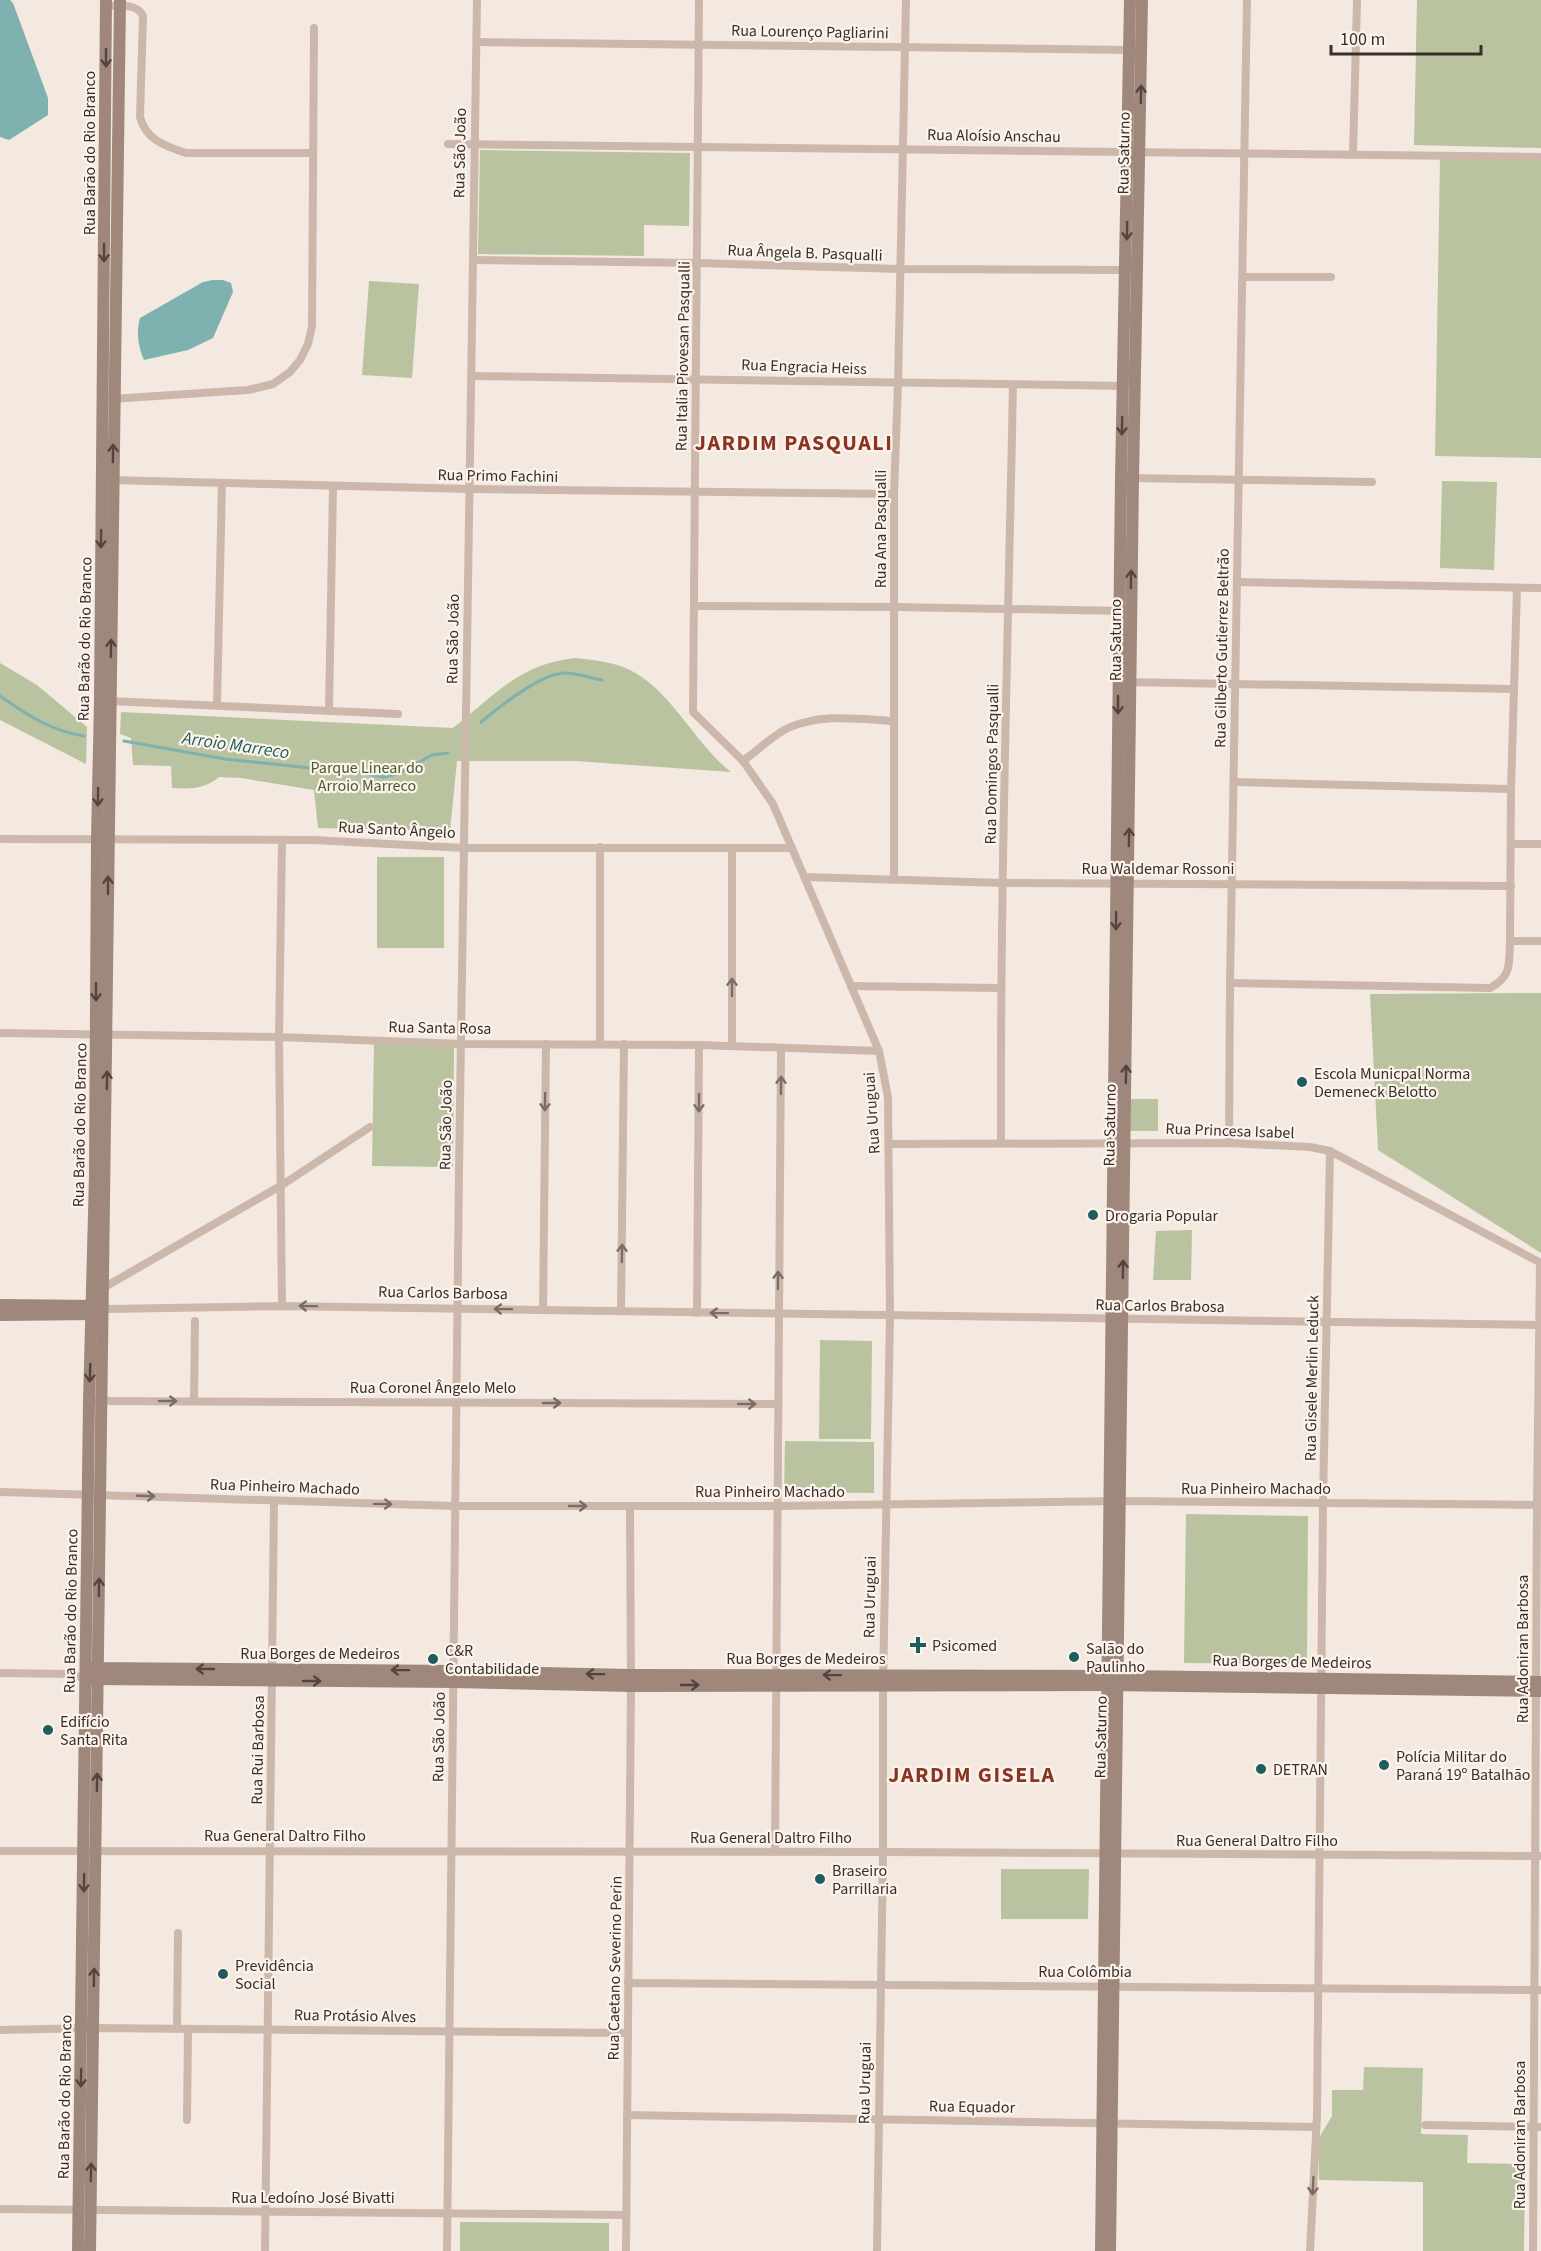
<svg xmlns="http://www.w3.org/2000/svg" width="1541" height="2251" font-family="'Source Sans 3',sans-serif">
<rect width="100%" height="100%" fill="#f3e9e0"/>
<g fill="#b9c39f">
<polygon points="1417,0 1541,0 1541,148 1414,145"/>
<polygon points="480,150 690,153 689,226 644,225 644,256 478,254"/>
<polygon points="1440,158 1541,160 1541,458 1435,456"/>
<polygon points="369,281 419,284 412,378 362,375"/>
<polygon points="1442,481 1497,482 1494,570 1440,568"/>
<path d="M575,658C593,660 614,662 630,670C673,692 694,743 731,772L575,761H457L450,831L318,828L314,790L241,778L219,777C204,789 192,789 172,788L171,766L133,765L131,738L120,734L121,712L453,728C495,695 519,664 575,658Z"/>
<polygon points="0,663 37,685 87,727 86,764 0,720"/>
<rect x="377" y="857" width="67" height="91"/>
<polygon points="1541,993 1541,1253 1378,1150 1370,994"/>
<polygon points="374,1044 454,1045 453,1167 372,1166"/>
<rect x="1130" y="1099" width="28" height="32"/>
<polygon points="1192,1230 1191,1280 1153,1280 1156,1231"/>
<polygon points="820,1340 872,1341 871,1439 819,1439"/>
<polygon points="785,1441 874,1442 874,1493 784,1492"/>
<polygon points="1186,1514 1308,1516 1307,1664 1184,1663"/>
<polygon points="1001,1869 1089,1869 1088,1919 1001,1919"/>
<polygon points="1364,2067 1423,2068 1421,2134 1468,2135 1467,2163 1525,2164 1524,2251 1423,2251 1423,2182 1319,2180 1319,2138 1332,2116 1332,2090 1363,2090"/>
<polygon points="460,2222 609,2223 609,2251 460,2251"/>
</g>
<g fill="#7eb1b0">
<polygon points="0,0 10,0 13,3 48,98 48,115 9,140 0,137"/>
<path d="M213,280H223L231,283L233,292L213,338L188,350L144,360C138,347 136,332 140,318L203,282Z"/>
</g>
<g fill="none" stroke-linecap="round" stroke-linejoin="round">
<g stroke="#7eb1b0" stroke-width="3">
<path d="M0,696C27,715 51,731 84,736"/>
<path d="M481,722C499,707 542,673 565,673C577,673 590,678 602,680"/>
<polyline points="124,741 225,759 320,769 345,770 384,777 398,774 432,755 448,753"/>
</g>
<g stroke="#ccb8ab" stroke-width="8">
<polyline points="699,0 693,712 743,761 773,804 879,1051 888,1097 890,1316 883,1685 883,1852 877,2251"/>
<path d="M106,6C119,6 137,3 143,16L140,117C146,140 165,146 186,153H313"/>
<polyline points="477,42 1132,50"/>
<polyline points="448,144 1541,157"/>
<polyline points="1353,154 1357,0"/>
<polyline points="473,260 698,263 901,269 1128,270"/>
<polyline points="1243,277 1331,277"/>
<polyline points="472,376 1126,386"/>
<polyline points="111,399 248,390 273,384 290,372 300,360 308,344 312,326 314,28"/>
<polyline points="1127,478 1372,482"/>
<polyline points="109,480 469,489 894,494"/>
<polyline points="1237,582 1541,588"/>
<polyline points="694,606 895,607 1125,611"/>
<polyline points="1125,682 1514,689"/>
<polyline points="109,701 398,714"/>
<polyline points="217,705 222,483"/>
<polyline points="329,711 333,487"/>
<path d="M743,761C758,750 772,736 788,728C821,713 860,719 894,721"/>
<polyline points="1234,782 1511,789"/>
<polyline points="0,839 314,840 464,848 792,848"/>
<polyline points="282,840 279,1037 282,1306"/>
<polyline points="1511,844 1541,844"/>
<polyline points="600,847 600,1043"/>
<polyline points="805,877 1004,883 1511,886"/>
<polyline points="894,878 894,494 898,384 906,0"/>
<polyline points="1510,941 1541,941"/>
<path d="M1230,983L1490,988C1512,977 1509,963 1510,941L1511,789L1517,588"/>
<polyline points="851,986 1000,988"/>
<polyline points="0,1033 279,1037 462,1044 699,1045 879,1051"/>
<polyline points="732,1046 732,848"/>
<path d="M1001,1143C1000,891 1008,638 1013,385"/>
<polyline points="1229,1143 1230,983 1247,0"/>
<polyline points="890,1144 1229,1143 1310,1147 1330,1151 1541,1263"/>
<polyline points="103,1288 282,1185 370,1127"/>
<polyline points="103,1306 109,1309 282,1306 1541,1325"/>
<polyline points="543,1310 546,1044"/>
<polyline points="621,1311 624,1044"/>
<polyline points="697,1313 699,1045"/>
<polyline points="98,1401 778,1404"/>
<polyline points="194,1401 195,1321"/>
<polyline points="0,1492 455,1506 779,1506 1120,1501 1541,1505"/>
<polyline points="0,1673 72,1674 86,1679"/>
<polyline points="0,1851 883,1852 1541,1856"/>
<polyline points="775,1852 781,1049"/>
<polyline points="628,1983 1540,1990"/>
<polyline points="177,2029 178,1933"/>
<polyline points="0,2030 93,2028 628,2033"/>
<polyline points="627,2115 1316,2127"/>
<polyline points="187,2120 188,2029"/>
<polyline points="1425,2125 1541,2127"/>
<polyline points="0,2209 626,2215"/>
<polyline points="265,2251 274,1502"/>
<polyline points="447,2251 459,1169 477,0"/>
<polyline points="626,2251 631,1686 630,1506"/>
<polyline points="1310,2251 1317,2116 1323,1503 1330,1151"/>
<polyline points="1533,2251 1537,1505 1540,1263"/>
</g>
<g stroke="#a0877c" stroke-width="12">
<polyline points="0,1305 98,1306"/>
<polyline points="0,1315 98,1314"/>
<polyline points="90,1668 453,1671 631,1675 1126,1676 1541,1682"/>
<polyline points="90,1679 453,1682 631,1686 1108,1685 1541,1691"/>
<polyline points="78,2251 89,1401 95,1176 97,839 100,701 106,0"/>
<polyline points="90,2251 120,0"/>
<polyline points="1101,2251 1121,478 1130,0"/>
<polyline points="1110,2251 1133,478 1142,0"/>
</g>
</g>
<defs><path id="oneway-shaft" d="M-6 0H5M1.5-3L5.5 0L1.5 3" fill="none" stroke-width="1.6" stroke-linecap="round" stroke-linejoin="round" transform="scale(1.5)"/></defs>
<g stroke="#54443e">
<use href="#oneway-shaft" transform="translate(106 58) rotate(90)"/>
<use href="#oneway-shaft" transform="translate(1141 94) rotate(-89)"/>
<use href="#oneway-shaft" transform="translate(1127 231) rotate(91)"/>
<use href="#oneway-shaft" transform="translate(104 253) rotate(90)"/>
<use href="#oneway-shaft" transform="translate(1122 426) rotate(91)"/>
<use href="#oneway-shaft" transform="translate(113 453) rotate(-89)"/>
<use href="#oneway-shaft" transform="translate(101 539) rotate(91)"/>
<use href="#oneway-shaft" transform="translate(1131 579) rotate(-89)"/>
<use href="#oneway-shaft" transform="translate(111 648) rotate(-89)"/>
<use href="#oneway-shaft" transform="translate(1118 705) rotate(90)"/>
<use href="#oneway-shaft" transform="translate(98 797) rotate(91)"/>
<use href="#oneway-shaft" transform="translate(1129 837) rotate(-89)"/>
<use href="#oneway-shaft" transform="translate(108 885) rotate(-90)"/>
<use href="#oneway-shaft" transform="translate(1116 921) rotate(91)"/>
<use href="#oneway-shaft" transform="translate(96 992) rotate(90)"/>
<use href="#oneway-shaft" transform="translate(1126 1074) rotate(-89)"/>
<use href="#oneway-shaft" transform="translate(107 1080) rotate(-89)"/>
<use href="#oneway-shaft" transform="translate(1123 1269) rotate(-89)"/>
<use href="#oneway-shaft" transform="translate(90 1373) rotate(92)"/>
<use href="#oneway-shaft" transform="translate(99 1587) rotate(-89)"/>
<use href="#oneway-shaft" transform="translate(205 1669) rotate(-180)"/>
<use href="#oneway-shaft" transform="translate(400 1670) rotate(-179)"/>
<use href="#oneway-shaft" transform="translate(595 1674) rotate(-179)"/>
<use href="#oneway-shaft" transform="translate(832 1675) rotate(-179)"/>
<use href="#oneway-shaft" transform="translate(312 1681)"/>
<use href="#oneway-shaft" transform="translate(690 1685)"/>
<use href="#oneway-shaft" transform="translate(97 1782) rotate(-89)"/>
<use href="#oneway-shaft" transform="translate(84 1883) rotate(91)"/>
<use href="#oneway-shaft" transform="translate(94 1977) rotate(-89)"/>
<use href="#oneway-shaft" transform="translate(81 2078) rotate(91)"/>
<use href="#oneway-shaft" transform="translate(91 2172) rotate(-89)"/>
</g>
<g stroke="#7c6c64">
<use href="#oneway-shaft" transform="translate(732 987) rotate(-90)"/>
<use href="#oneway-shaft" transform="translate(781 1085) rotate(-89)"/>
<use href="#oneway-shaft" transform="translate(545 1102) rotate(91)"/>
<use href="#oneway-shaft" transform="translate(699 1103) rotate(91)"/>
<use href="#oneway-shaft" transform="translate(622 1253) rotate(-89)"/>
<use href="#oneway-shaft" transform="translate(778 1280) rotate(-89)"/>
<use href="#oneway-shaft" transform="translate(308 1306) rotate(-179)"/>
<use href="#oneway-shaft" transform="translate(503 1309) rotate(-179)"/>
<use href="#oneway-shaft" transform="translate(719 1313) rotate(-179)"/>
<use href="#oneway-shaft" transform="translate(168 1401)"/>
<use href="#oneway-shaft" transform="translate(552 1403)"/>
<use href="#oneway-shaft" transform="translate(747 1404)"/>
<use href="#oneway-shaft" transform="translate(146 1496) rotate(2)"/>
<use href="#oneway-shaft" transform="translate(383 1504) rotate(1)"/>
<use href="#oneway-shaft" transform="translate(578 1506)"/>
<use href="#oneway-shaft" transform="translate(1313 2186) rotate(93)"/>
</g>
<g fill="#1f5d5c" stroke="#fbf3ec" stroke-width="2">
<circle cx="1302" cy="1082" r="6"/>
<circle cx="1093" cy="1215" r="6"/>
<path d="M915 1636h6v6h6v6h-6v6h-6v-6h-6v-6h6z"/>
<circle cx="1074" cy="1657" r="6"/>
<circle cx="433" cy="1659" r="6"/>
<circle cx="48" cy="1730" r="6"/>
<circle cx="1384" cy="1765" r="6"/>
<circle cx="1261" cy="1769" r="6"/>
<circle cx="820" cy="1879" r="6"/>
<circle cx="223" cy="1974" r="6"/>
</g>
<g text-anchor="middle" stroke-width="4.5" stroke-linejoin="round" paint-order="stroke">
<g font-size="16" fill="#3a2e2a" stroke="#fbf3ec">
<text transform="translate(810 31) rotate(1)" y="6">Rua Lourenço Pagliarini</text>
<text transform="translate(994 135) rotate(1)" y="6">Rua Aloísio Anschau</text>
<text transform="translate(89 153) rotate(-90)" y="6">Rua Barão do Rio Branco</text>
<text transform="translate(459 153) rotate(-89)" y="6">Rua São João</text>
<text transform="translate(1123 153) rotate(-89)" y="6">Rua Saturno</text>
<text transform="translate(805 252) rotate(2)" y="6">Rua Ângela B. Pasqualli</text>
<text transform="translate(682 356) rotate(-89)" y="6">Rua Italia Piovesan Pasqualli</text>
<text transform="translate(804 366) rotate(2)" y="6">Rua Engracia Heiss</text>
<text transform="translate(498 475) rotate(1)" y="6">Rua Primo Fachini</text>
<text transform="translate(880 529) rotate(-90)" y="6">Rua Ana Pasqualli</text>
<text transform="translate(84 639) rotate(-89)" y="6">Rua Barão do Rio Branco</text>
<text transform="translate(452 639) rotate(-89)" y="6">Rua São João</text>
<text transform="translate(1115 640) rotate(-90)" y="6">Rua Saturno</text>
<text transform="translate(1221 648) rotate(-89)" y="6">Rua Gilberto Gutierrez Beltrão</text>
<text transform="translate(991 764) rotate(-89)" y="6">Rua Domingos Pasqualli</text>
<text transform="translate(397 829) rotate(3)" y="6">Rua Santo Ângelo</text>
<text x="1158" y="874">Rua Waldemar Rossoni</text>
<text transform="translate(440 1027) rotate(1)" y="6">Rua Santa Rosa</text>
<text transform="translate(871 1113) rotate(-94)" y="6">Rua Uruguai</text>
<text transform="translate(79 1125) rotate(-89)" y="6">Rua Barão do Rio Branco</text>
<text transform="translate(445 1125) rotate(-89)" y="6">Rua São João</text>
<text transform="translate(1109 1125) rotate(-89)" y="6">Rua Saturno</text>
<text transform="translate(1230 1130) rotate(2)" y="6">Rua Princesa Isabel</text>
<text transform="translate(443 1292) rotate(1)" y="6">Rua Carlos Barbosa</text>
<text transform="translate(1160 1305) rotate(1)" y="6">Rua Carlos Brabosa</text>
<text transform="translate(1311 1378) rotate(-89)" y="6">Rua Gisele Merlin Leduck</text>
<text x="433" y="1393">Rua Coronel Ângelo Melo</text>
<text transform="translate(285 1486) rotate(2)" y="6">Rua Pinheiro Machado</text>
<text x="1256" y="1494">Rua Pinheiro Machado</text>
<text x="770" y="1497">Rua Pinheiro Machado</text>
<text transform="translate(869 1597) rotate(-89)" y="6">Rua Uruguai</text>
<text transform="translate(70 1611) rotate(-89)" y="6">Rua Barão do Rio Branco</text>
<text transform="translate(1522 1649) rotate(-90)" y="6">Rua Adoniran Barbosa</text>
<text x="320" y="1659">Rua Borges de Medeiros</text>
<text x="806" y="1664">Rua Borges de Medeiros</text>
<text transform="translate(1292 1661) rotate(1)" y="6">Rua Borges de Medeiros</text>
<text transform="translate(438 1737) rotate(-89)" y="6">Rua São João</text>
<text transform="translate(1100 1737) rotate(-89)" y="6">Rua Saturno</text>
<text transform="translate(257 1750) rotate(-89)" y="6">Rua Rui Barbosa</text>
<text x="285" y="1841">Rua General Daltro Filho</text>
<text x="771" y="1843">Rua General Daltro Filho</text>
<text x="1257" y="1846">Rua General Daltro Filho</text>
<text transform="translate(614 1968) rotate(-89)" y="6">Rua Caetano Severino Perin</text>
<text x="1085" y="1977">Rua Colômbia</text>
<text transform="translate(355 2015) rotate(1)" y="6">Rua Protásio Alves</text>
<text transform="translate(864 2083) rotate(-89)" y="6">Rua Uruguai</text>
<text transform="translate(64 2097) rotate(-89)" y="6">Rua Barão do Rio Branco</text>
<text transform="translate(972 2106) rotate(1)" y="6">Rua Equador</text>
<text transform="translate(1519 2135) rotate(-90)" y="6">Rua Adoniran Barbosa</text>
<text x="313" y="2203">Rua Ledoíno José Bivatti</text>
</g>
<g font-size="16" fill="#4c592d" stroke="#fbf3ec">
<text x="367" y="773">Parque Linear do<tspan x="367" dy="18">Arroio Marreco</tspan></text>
</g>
<g font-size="16" fill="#3a2e2a" stroke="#fbf3ec" text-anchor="start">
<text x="1314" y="1079">Escola Municpal Norma<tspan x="1314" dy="18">Demeneck Belotto</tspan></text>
<text x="1105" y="1221">Drogaria Popular</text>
<text x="932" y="1651">Psicomed</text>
<text x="1086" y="1654">Salão do<tspan x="1086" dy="18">Paulinho</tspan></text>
<text x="445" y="1656">C&amp;R<tspan x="445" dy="18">Contabilidade</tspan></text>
<text x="60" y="1727">Edifício<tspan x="60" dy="18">Santa Rita</tspan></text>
<text x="1396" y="1762">Polícia Militar do<tspan x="1396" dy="18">Paraná 19º Batalhão</tspan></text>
<text x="1273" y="1775">DETRAN</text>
<text x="832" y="1876">Braseiro<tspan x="832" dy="18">Parrillaria</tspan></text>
<text x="235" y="1971">Previdência<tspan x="235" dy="18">Social</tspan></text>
</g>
<g font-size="18" font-style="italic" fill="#1f5d5c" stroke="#fbf3ec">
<text transform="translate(236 745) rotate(8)" y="6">Arroio Marreco</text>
</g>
<g font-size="22" font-weight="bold" letter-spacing="1.5" fill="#8a3422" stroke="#fbf3ec">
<text x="794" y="450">JARDIM PASQUALI</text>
<text x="972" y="1782">JARDIM GISELA</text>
</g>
</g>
<path d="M1331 45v9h150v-9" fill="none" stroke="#3a2e2a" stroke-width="3"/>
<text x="1340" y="45" font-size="18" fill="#3a2e2a" stroke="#fbf3ec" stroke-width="4.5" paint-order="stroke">100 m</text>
</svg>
